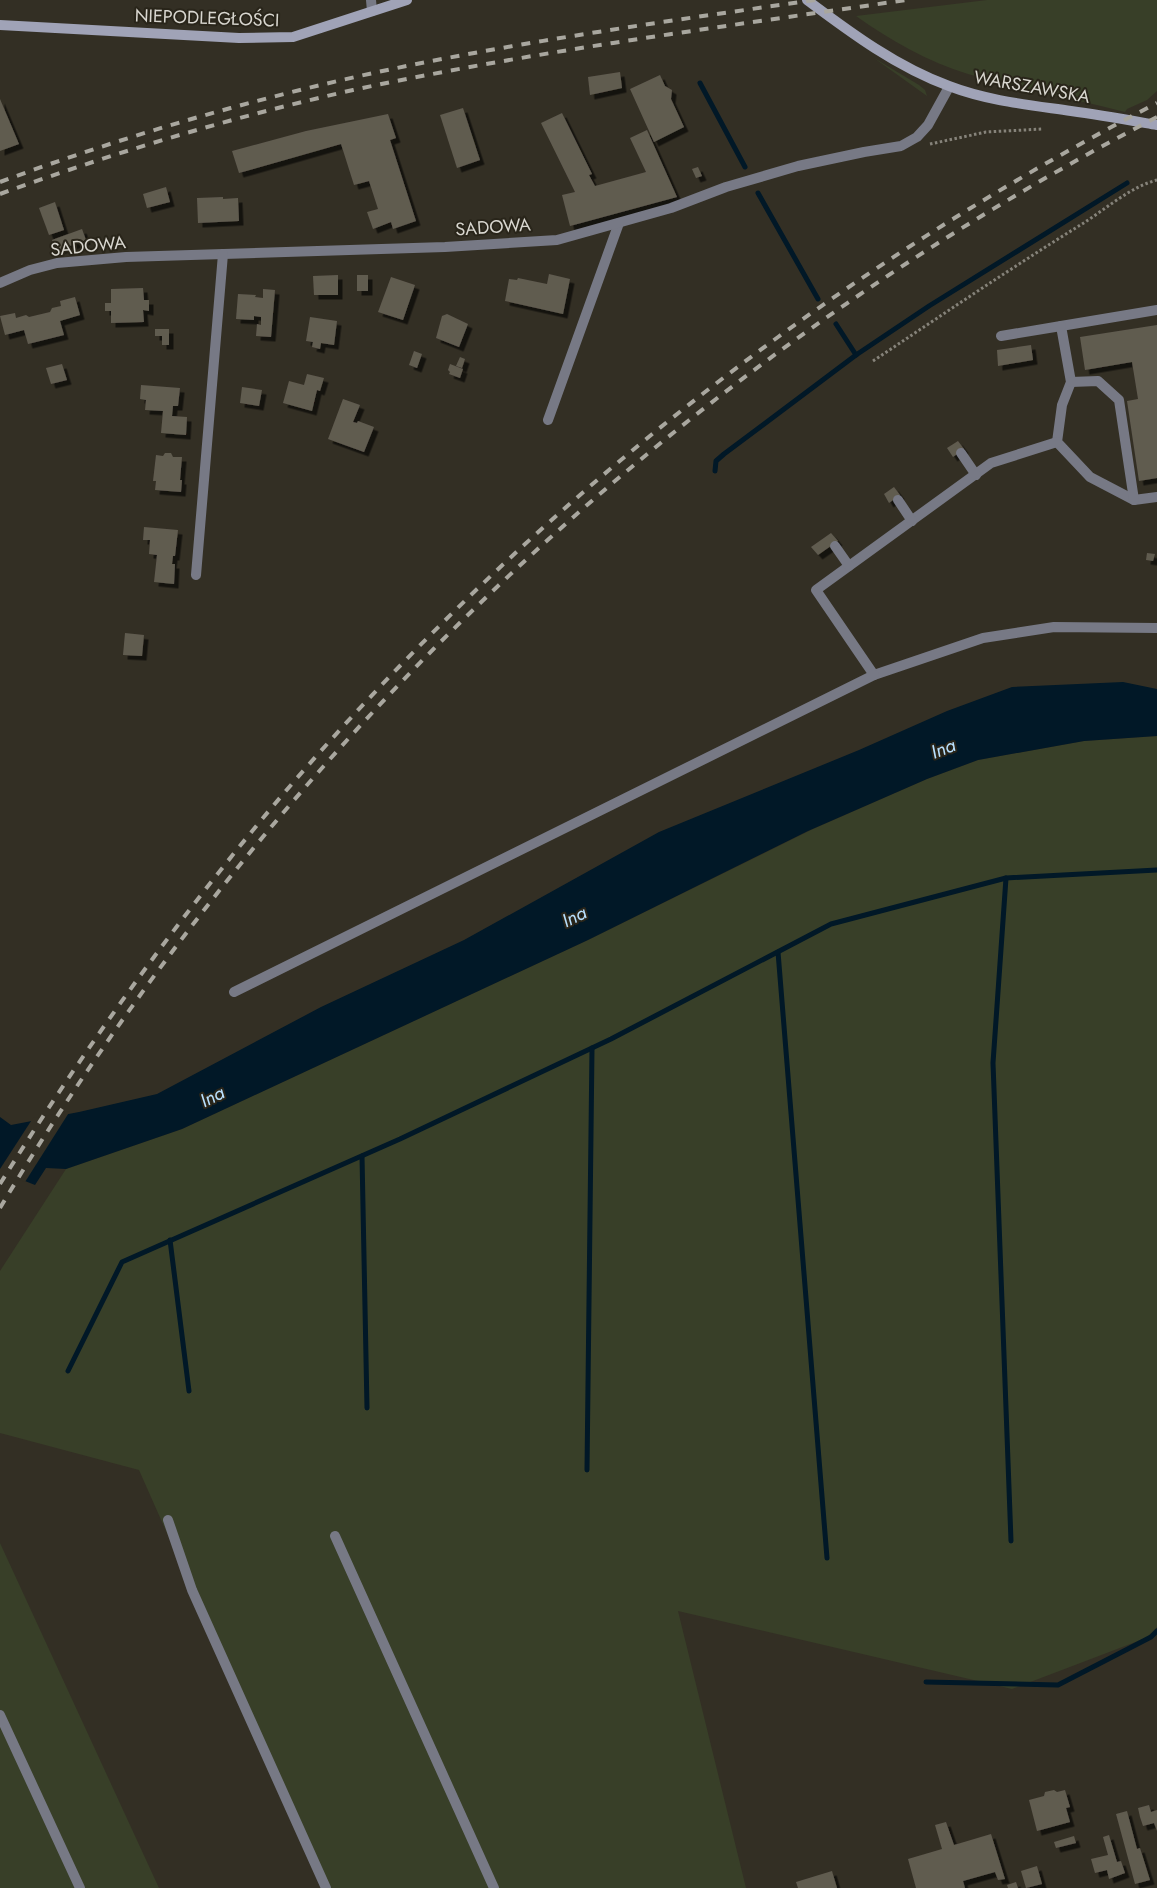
<svg xmlns="http://www.w3.org/2000/svg" width="1157" height="1888" font-family="Jost,sans-serif">
<defs>
<filter id="shadow"><feDropShadow dx="4.5" dy="4.5" stdDeviation="0" flood-color="#0009"/></filter>
</defs>
<rect width="100%" height="100%" fill="#332f24"/>
<g fill="#383f28">
<path d="M987,0H1157V91L1147,100L1127,109L1125,112C1073,99 1020,89 968,74C928,62 890,40 856,16Z"/>
<polygon points="874,58 919,85 925,90 927,96"/>
<polygon points="1157,736 1157,1627 1146,1638 1012,1689 678,1611 746,1888 324,1888 139,1470 0,1433 0,1271 66,1169 182,1129 588,940 813,829 927,779 978,760 1084,741"/>
<polygon points="0,1543 159,1888 0,1888"/>
</g>
<polygon fill="#011827" points="1123,682 1157,689 1157,736 1084,741 978,760 927,779 808,831 588,940 182,1129 66,1169 46,1168 35,1185 0,1171 0,1117 11,1125 79,1112 157,1094 321,1007 464,940 659,832 859,750 947,711 1012,687"/>
<polygon fill="#332f24" points="70,1111 25,1182 0,1173 0,1169 33,1118"/>
<g fill="none" stroke-linecap="round" stroke-linejoin="round">
<g stroke="#011827" stroke-width="5">
<polyline points="700,83 745,167"/>
<polyline points="758,193 818,299"/>
<polyline points="836,324 856,355"/>
<polyline points="715,471 716,461 724,454 856,355 929,306 1127,183"/>
<polyline points="1006,878 993,1063 1011,1541"/>
<polyline points="778,952 827,1558"/>
<polyline points="362,1156 367,1408"/>
<polyline points="170,1240 189,1391"/>
<polyline points="68,1371 122,1262 400,1139 611,1039 831,924 1006,878 1157,870"/>
<polyline points="587,1470 592,1048"/>
<polyline points="926,1682 1058,1685 1151,1637 1157,1631"/>
</g>
</g>
<g fill="#605b50" filter="url(#shadow)">
<polygon points="620,72 622,88 590,95 588,77"/>
<polygon points="660,75 665,86 672,90 671,99 684,127 654,142 630,89"/>
<polygon points="0,99 19,144 0,151"/>
<polygon points="463,108 480,160 457,168 440,115"/>
<polygon points="562,113 592,174 589,175 595,186 646,172 630,138 647,130 677,197 570,226 562,195 575,192 541,123"/>
<polygon points="388,114 396,138 390,140 416,221 393,229 391,222 373,229 367,212 378,209 369,181 354,185 341,144 239,173 232,151 306,131"/>
<polygon points="698,167 702,176 696,178 692,169"/>
<polygon points="166,187 170,202 147,208 143,194"/>
<polygon points="223,197 223,199 238,198 239,221 198,223 197,198"/>
<polygon points="55,202 64,230 49,235 39,208"/>
<polygon points="82,229 86,240 56,251 52,240"/>
<polygon points="549,274 570,279 563,314 505,301 509,279 517,280 518,278 547,284"/>
<polygon points="338,275 338,295 314,295 313,276"/>
<rect x="357" y="275" width="11" height="16"/>
<polygon points="391,277 415,285 403,320 378,312"/>
<polygon points="143,288 144,300 149,300 149,311 143,310 144,322 111,323 111,311 105,311 105,303 111,303 111,289"/>
<polygon points="263,289 275,290 271,337 256,336 257,324 261,325 261,317 254,316 254,320 236,319 238,294 256,295 255,297 263,298"/>
<polygon points="75,297 80,315 60,321 64,335 28,344 24,330 5,335 0,316 15,313 16,318 26,315 29,317 50,312 52,308 61,306 60,301"/>
<polygon points="447,314 468,324 459,347 436,338 442,316"/>
<polygon points="310,317 337,321 334,345 321,343 320,349 312,347 313,342 306,341"/>
<polygon points="1157,325 1157,478 1139,481 1127,401 1138,399 1132,362 1085,370 1080,337"/>
<polygon points="155,329 169,329 169,345 162,345 162,336 155,336"/>
<polygon points="1031,345 1033,360 998,366 997,350"/>
<polygon points="414,351 422,354 417,368 409,365"/>
<polygon points="460,357 465,359 462,368 456,366"/>
<polygon points="62,364 67,380 51,384 46,368"/>
<polygon points="450,364 463,369 460,378 449,374 450,372 448,370"/>
<polygon points="307,374 324,378 320,391 317,390 312,411 283,403 289,381 304,385"/>
<polygon points="141,385 180,388 178,406 173,406 172,416 187,417 186,435 161,433 163,411 145,410 146,400 140,399"/>
<polygon points="242,387 262,390 259,406 240,403"/>
<polygon points="343,399 360,405 353,422 357,423 358,421 374,427 364,452 328,439"/>
<polygon points="958,441 964,449 953,457 947,448"/>
<polygon points="165,453 171,453 173,457 182,457 180,480 182,480 181,492 155,490 156,481 153,481 156,455 163,456"/>
<polygon points="894,487 900,495 889,503 884,494"/>
<polygon points="144,527 178,530 175,556 173,556 172,564 175,564 174,584 154,582 157,555 149,554 150,540 143,540"/>
<polygon points="831,533 838,541 818,555 811,547"/>
<polygon points="1147,553 1155,554 1153,561 1146,560"/>
<polygon points="125,633 144,635 142,656 123,655"/>
<polygon points="1054,1790 1057,1792 1065,1790 1070,1807 1066,1808 1070,1822 1037,1831 1029,1800 1044,1796 1045,1792"/>
<polygon points="1149,1805 1151,1812 1157,1810 1157,1831 1154,1823 1143,1826 1140,1817 1138,1808"/>
<polygon points="1127,1811 1137,1849 1140,1848 1150,1880 1135,1884 1116,1814"/>
<polygon points="946,1822 954,1845 991,1834 1005,1879 998,1880 995,1872 963,1881 965,1888 916,1888 908,1859 942,1849 935,1825"/>
<polygon points="1109,1835 1117,1862 1121,1861 1125,1873 1109,1879 1107,1870 1095,1873 1091,1859 1108,1855 1103,1837"/>
<polygon points="1074,1836 1076,1843 1056,1848 1054,1842"/>
<polygon points="1037,1866 1042,1884 1026,1888 1021,1871"/>
<polygon points="832,1871 837,1888 798,1888 796,1882"/>
<polygon points="1016,1882 1018,1888 1008,1888 1007,1885"/>
</g>
<g fill="none" stroke-linecap="round" stroke-linejoin="round">
<g stroke="#86837a" stroke-width="3" stroke-dasharray="2.5 2.5" stroke-linecap="butt">
<polyline points="930,144 986,132 1043,129"/>
<path d="M873,361C942,315 1011,268 1082,224C1106,209 1130,187 1157,180"/>
</g>
<g stroke="#777985" stroke-width="10">
<polyline points="371,0 372,11"/>
<polyline points="1157,310 1061,326 1071,382 1062,405 1057,442 1090,477 1134,500 1157,497"/>
<polyline points="1001,336 1061,326"/>
<polyline points="1071,382 1098,381 1119,400 1134,500"/>
<polyline points="548,420 619,223"/>
<polyline points="1057,442 991,463 816,590 874,675 983,638 1054,627 1157,628"/>
<polyline points="961,453 976,475"/>
<polyline points="898,500 912,521"/>
<polyline points="835,546 849,566"/>
<polyline points="234,992 874,675"/>
</g>
<g stroke="#777985" stroke-width="10">
<polyline points="0,283 30,270 57,263 126,257 445,247 557,240 671,208 726,187 798,166 864,152 901,146 917,137 928,125 949,87"/>
<polyline points="196,575 223,254"/>
<polyline points="168,1520 192,1590 326,1888"/>
<polyline points="335,1536 494,1888"/>
<polyline points="0,1715 80,1888"/>
</g>
<g stroke="#a0a3b7" stroke-width="10">
<path d="M807,0C851,33 897,67 949,86C988,101 1030,105 1071,111C1100,115 1128,120 1157,125"/>
<polyline points="0,25 239,38 293,37 407,0"/>
</g>
<g stroke="#a9a79f" stroke-width="4" stroke-dasharray="9 9" stroke-linecap="butt">
<path d="M0,182C127,135 259,97 392,69C532,40 674,20 815,0"/>
<path d="M0,194C116,152 233,117 353,90C536,51 721,27 906,0"/>
<path d="M0,1184C82,1052 173,925 273,806C519,516 820,277 1157,103"/>
<path d="M0,1208C279,742 676,367 1157,117"/>
</g>
</g>
<g text-anchor="middle" stroke-width="4" stroke-linejoin="round" paint-order="stroke">
<g font-size="18" fill="#d8d6cf" stroke="#29251a">
<text transform="translate(207 18) rotate(2)" y="6">NIEPODLEGŁOŚCI</text>
<text transform="translate(1032 87) rotate(10)" y="6">WARSZAWSKA</text>
<text transform="translate(493 227) rotate(-4)" y="6">SADOWA</text>
<text transform="translate(88 246) rotate(-6)" y="6">SADOWA</text>
</g>
<g font-size="19" font-style="italic" fill="#b9e1ff" stroke="#29251a">
<text transform="translate(943 748) rotate(-21)" y="7">Ina</text>
<text transform="translate(574 916) rotate(-26)" y="7">Ina</text>
<text transform="translate(212 1096) rotate(-27)" y="7">Ina</text>
</g>
</g>
</svg>
